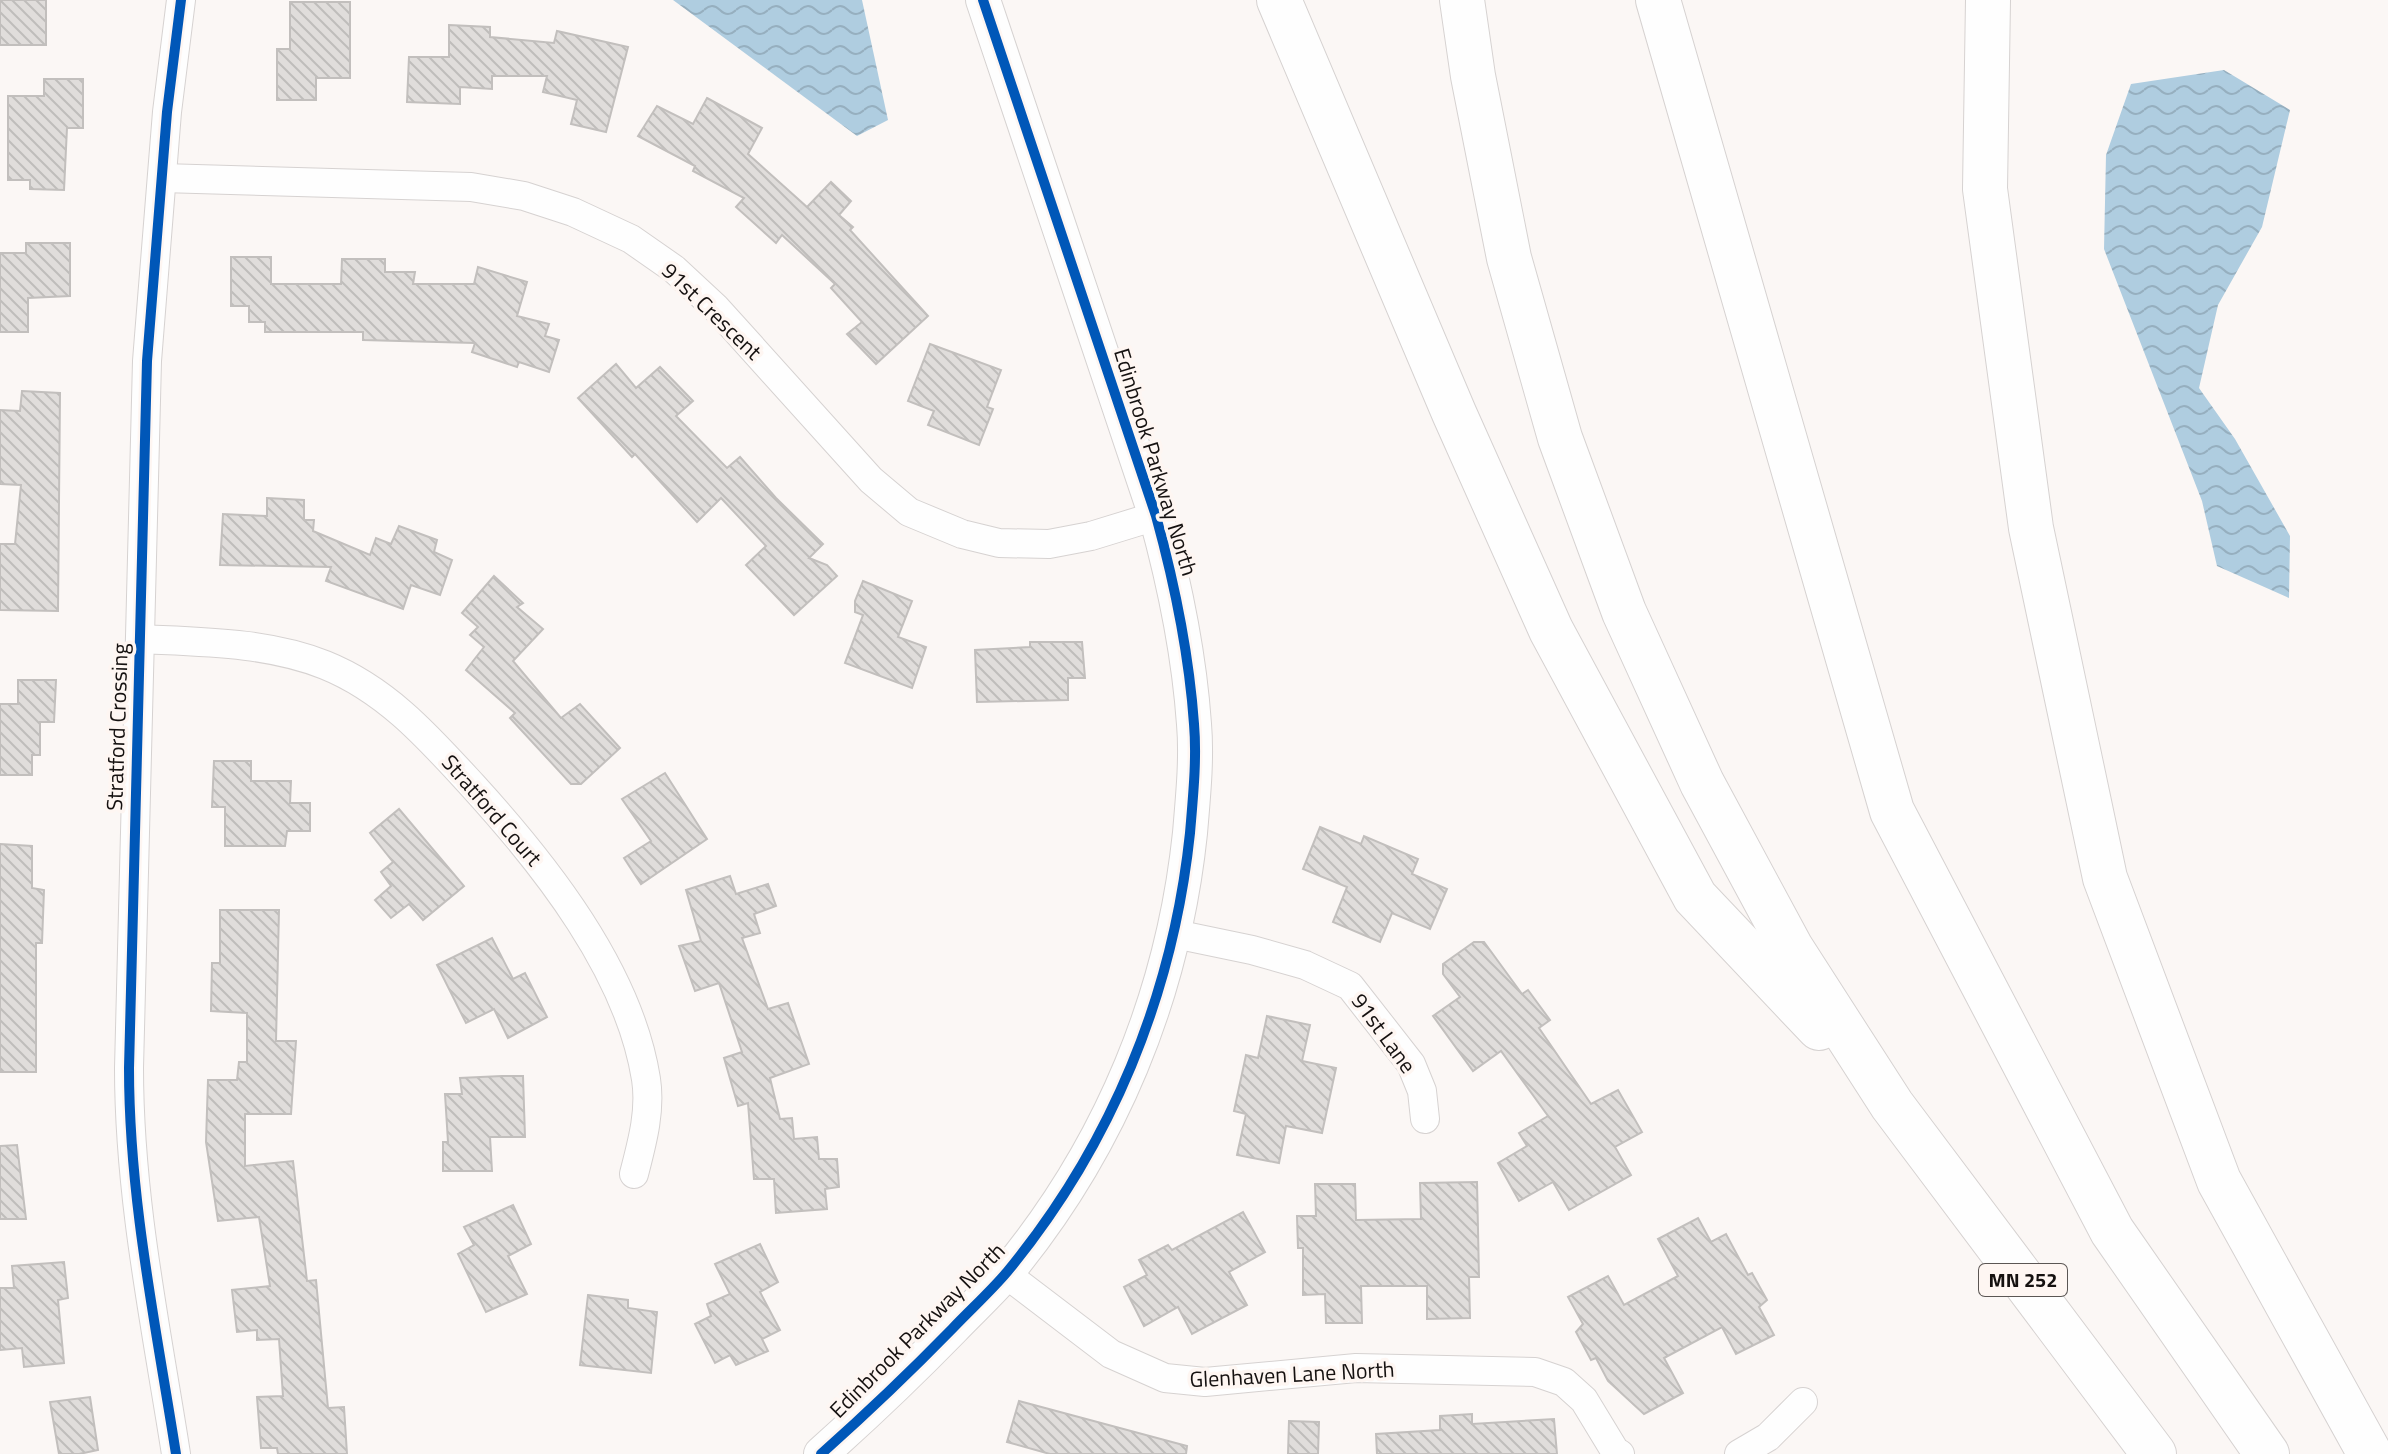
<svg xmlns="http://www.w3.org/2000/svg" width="2388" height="1454" font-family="'Titillium Web',sans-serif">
<defs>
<pattern id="water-waves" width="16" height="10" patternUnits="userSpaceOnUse" patternTransform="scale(2)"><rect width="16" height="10" fill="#afcde0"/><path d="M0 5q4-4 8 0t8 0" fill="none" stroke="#96afbf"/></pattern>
<pattern id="building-back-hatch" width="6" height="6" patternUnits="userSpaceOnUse" patternTransform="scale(2)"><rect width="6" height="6" fill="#e0dddb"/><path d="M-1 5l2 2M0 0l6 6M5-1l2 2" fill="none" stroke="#bfbdbb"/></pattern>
</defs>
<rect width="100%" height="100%" fill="#fbf7f5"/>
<g fill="url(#water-waves)">
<polygon points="673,0 862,0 888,120 857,136"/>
<polygon points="2224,70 2290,110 2262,227 2218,305 2199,388 2235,439 2290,536 2289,598 2217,566 2202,501 2104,249 2106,155 2131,84"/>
</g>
<g fill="url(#building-back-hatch)" stroke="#c2bfbd" stroke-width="2">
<rect x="0" y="0" width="46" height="45"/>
<polygon points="290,2 350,2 350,78 316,78 316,100 277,100 277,49 290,49"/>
<polygon points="449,25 490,27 490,37 554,43 557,31 628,47 606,132 571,124 577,100 543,92 547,76 492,76 492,89 460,87 460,104 407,102 409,57 449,57"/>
<polygon points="44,79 83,79 83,128 67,128 64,190 30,189 30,180 8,180 8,96 44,96"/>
<polygon points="707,98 762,128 748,154 807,207 831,182 851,201 839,215 853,227 850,230 928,316 876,364 847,334 862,322 831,288 835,284 782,235 776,243 736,207 744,198 693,171 695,166 638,136 657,106 693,124"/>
<polygon points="26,243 70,243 70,296 28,298 28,332 0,332 0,253 26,253"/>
<polygon points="231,257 271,257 271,284 341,284 342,259 385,259 385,272 415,272 413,284 474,284 478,267 527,282 517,316 549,324 545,336 559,340 549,372 519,362 517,367 472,352 475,343 363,340 363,332 265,332 265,322 249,322 249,306 231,306"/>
<polygon points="930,344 1001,370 987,407 993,409 979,445 928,425 934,411 908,401"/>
<polygon points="616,364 636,388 660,367 693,401 676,416 727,468 740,457 776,498 823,544 809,558 827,565 837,576 794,615 746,565 766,546 721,498 697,522 635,454 632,457 578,398"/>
<polygon points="22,391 60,393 58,611 0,610 0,544 15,544 21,485 0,484 0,410 20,411"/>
<polygon points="267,498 304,500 304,520 314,520 313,531 370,555 376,538 391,544 399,526 437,540 434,552 452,560 440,595 411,585 403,609 326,581 331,567 220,565 223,514 267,516"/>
<polygon points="494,576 523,603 517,607 543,629 513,661 561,718 580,704 620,748 581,784 571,784 510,718 515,713 466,670 484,647 470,635 478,627 462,613"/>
<polygon points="863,581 912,601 898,637 926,647 912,688 845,663 863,615 855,612 855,601"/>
<polygon points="1030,642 1082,642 1085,678 1068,678 1068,700 977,702 975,650 1030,647"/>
<polygon points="18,680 56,680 54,722 40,722 40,755 32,755 32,775 0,775 0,704 18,704"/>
<polygon points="214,761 251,761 251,781 291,781 290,803 310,803 310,831 287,831 285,846 225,846 225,807 212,807"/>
<polygon points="665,773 707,839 641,884 624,858 651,841 622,799"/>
<polygon points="399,809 464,886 423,920 409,904 391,918 375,900 391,886 381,872 393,862 370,833"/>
<polygon points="1320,827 1361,844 1364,836 1418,859 1412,874 1447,889 1430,929 1392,913 1380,942 1333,922 1347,887 1303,869"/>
<polygon points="0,844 32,846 32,888 44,890 42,943 36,943 36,1072 0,1072"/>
<polygon points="730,876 736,894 768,884 776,906 754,914 760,933 742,938 768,1009 788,1003 809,1064 770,1078 780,1119 792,1118 794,1139 817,1137 819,1159 837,1159 839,1187 825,1189 827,1209 776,1213 774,1179 754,1179 748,1103 738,1106 724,1058 742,1052 719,983 695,991 679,946 701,941 686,890"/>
<polygon points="220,910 279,910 276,1041 296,1041 291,1114 245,1114 245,1166 293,1161 307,1281 316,1280 328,1408 344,1407 347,1454 278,1454 277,1448 261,1448 257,1397 283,1396 279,1339 257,1340 257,1330 237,1332 232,1290 270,1286 259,1217 218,1221 206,1142 208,1080 237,1080 239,1062 247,1062 247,1013 211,1011 212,963 220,963"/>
<polygon points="492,938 513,979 525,973 547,1017 508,1038 494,1009 466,1023 437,965"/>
<polygon points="1474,942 1484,942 1522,994 1528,990 1550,1020 1539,1028 1591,1104 1618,1090 1642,1132 1615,1147 1631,1175 1569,1210 1553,1182 1519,1201 1498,1163 1527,1146 1519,1133 1548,1116 1501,1051 1473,1071 1433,1016 1460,997 1443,974 1443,964"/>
<polygon points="1267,1016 1310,1025 1302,1061 1336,1068 1322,1133 1286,1126 1279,1163 1237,1155 1246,1114 1234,1111 1246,1055 1258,1058"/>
<polygon points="502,1076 523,1076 525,1137 490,1137 492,1171 443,1171 443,1142 448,1142 445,1094 462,1094 460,1078"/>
<polygon points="17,1145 26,1219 0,1219 0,1146"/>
<polygon points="1477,1182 1479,1277 1469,1277 1470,1318 1427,1319 1427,1286 1361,1286 1362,1323 1326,1323 1325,1294 1303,1295 1303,1248 1298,1248 1297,1216 1316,1216 1315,1184 1355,1184 1356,1220 1421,1219 1420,1183"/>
<polygon points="513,1205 531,1244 508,1256 527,1294 486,1312 458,1254 474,1245 464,1227"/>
<polygon points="1243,1212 1265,1252 1229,1272 1247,1305 1192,1334 1178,1307 1144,1326 1124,1287 1147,1275 1139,1260 1168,1245 1172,1250"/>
<polygon points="1698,1218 1711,1242 1726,1234 1748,1275 1752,1273 1767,1300 1759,1307 1774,1335 1736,1354 1722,1327 1664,1358 1683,1393 1644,1414 1608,1381 1596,1358 1591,1360 1576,1332 1583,1324 1568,1297 1608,1276 1624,1305 1678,1276 1658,1239"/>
<polygon points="760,1244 778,1282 760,1292 780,1330 762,1339 768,1351 736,1365 730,1355 715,1363 695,1324 711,1316 707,1304 730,1294 715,1264"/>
<polygon points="64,1262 68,1298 58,1300 64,1363 24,1367 22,1348 0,1350 0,1288 14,1288 12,1266"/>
<polygon points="588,1295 628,1300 628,1308 657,1312 651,1373 580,1365"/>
<polygon points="90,1397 98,1450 79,1454 59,1454 50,1402"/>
<polygon points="1019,1401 1187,1446 1186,1454 1050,1454 1007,1442"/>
<polygon points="1472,1414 1472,1424 1554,1419 1557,1454 1377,1454 1376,1434 1440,1430 1440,1416"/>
<polygon points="1289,1421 1319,1422 1318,1454 1288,1454"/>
</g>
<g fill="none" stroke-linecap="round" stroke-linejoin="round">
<g stroke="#d6d2d1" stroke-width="30">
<g id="minor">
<polyline points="162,178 471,187 524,196 573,212 631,239 674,269 716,308 871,480 909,512 962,534 999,543 1049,544 1091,536 1156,516"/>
<path d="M140,639C202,642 267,642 325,665C387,690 429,738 473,786C545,865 629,971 646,1079C651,1111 642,1143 634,1174"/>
<polyline points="1175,934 1252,950 1305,965 1350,986 1411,1064 1422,1091 1425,1119"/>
<polyline points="1006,1274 1111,1354 1165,1378 1205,1382 1356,1368 1535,1372 1564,1382 1584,1400 1615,1451 1620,1454"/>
<path d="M176,1454C156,1326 129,1199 129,1068L147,361L167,112L181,0"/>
<polyline points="1739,1454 1768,1437 1803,1402"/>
</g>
</g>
<g stroke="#d6d2d1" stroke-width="36">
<path id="tertiary" d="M821,1454C866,1414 910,1372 952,1329C970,1310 990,1292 1007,1272C1111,1146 1173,995 1190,833C1193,797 1197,759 1194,724C1189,653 1175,585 1156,516L983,0"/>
</g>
<g stroke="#d6d2d1" stroke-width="46">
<g id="motorway">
<polyline points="1279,0 1454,413 1551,630 1695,897 1819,1028"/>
<polyline points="1462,0 1473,76 1509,258 1560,438 1624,612 1702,783 1791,948 1892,1105 2154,1454"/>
<polyline points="1658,0 1892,811 2112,1231 2267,1454"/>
<polyline points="1988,0 1985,189 2031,528 2105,878 2219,1181 2370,1454"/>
</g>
</g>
<use href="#minor" stroke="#fefefe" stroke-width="28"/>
<use href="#tertiary" stroke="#fefefe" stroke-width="34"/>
<use href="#motorway" stroke="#fefefe" stroke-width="44"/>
<g stroke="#fef6f2" stroke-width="15">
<g id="cycleway">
<path d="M176,1454C156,1326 129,1199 129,1068L147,361L167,112L181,0"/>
<path d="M821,1454C866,1414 910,1372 952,1329C970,1310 990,1292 1007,1272C1111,1146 1173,995 1190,833C1193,797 1197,759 1194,724C1189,653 1175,585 1156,516L983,0"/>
</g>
</g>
<use href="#cycleway" stroke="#0057b8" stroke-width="10"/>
</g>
<g text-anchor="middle" stroke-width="7" stroke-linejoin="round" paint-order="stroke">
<rect fill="#fef6f2" stroke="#5b5654" stroke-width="2" x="1979" y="1264" width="88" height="32" rx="6"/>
<g font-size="20" font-weight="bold" fill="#151110">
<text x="2023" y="1287">MN 252</text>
</g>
<g font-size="22" fill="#151110" stroke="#fef6f2">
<text transform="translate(712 311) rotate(44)" y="8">91st Crescent</text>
<text transform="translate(1156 462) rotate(73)" y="8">Edinbrook Parkway North</text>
<text transform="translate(117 727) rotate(-88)" y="8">Stratford Crossing</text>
<text transform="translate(492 810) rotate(49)" y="8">Stratford Court</text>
<text transform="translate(1384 1033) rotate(54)" y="8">91st Lane</text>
<text transform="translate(917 1330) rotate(-45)" y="8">Edinbrook Parkway North</text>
<text transform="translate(1292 1374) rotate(-3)" y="8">Glenhaven Lane North</text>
</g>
</g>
</svg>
